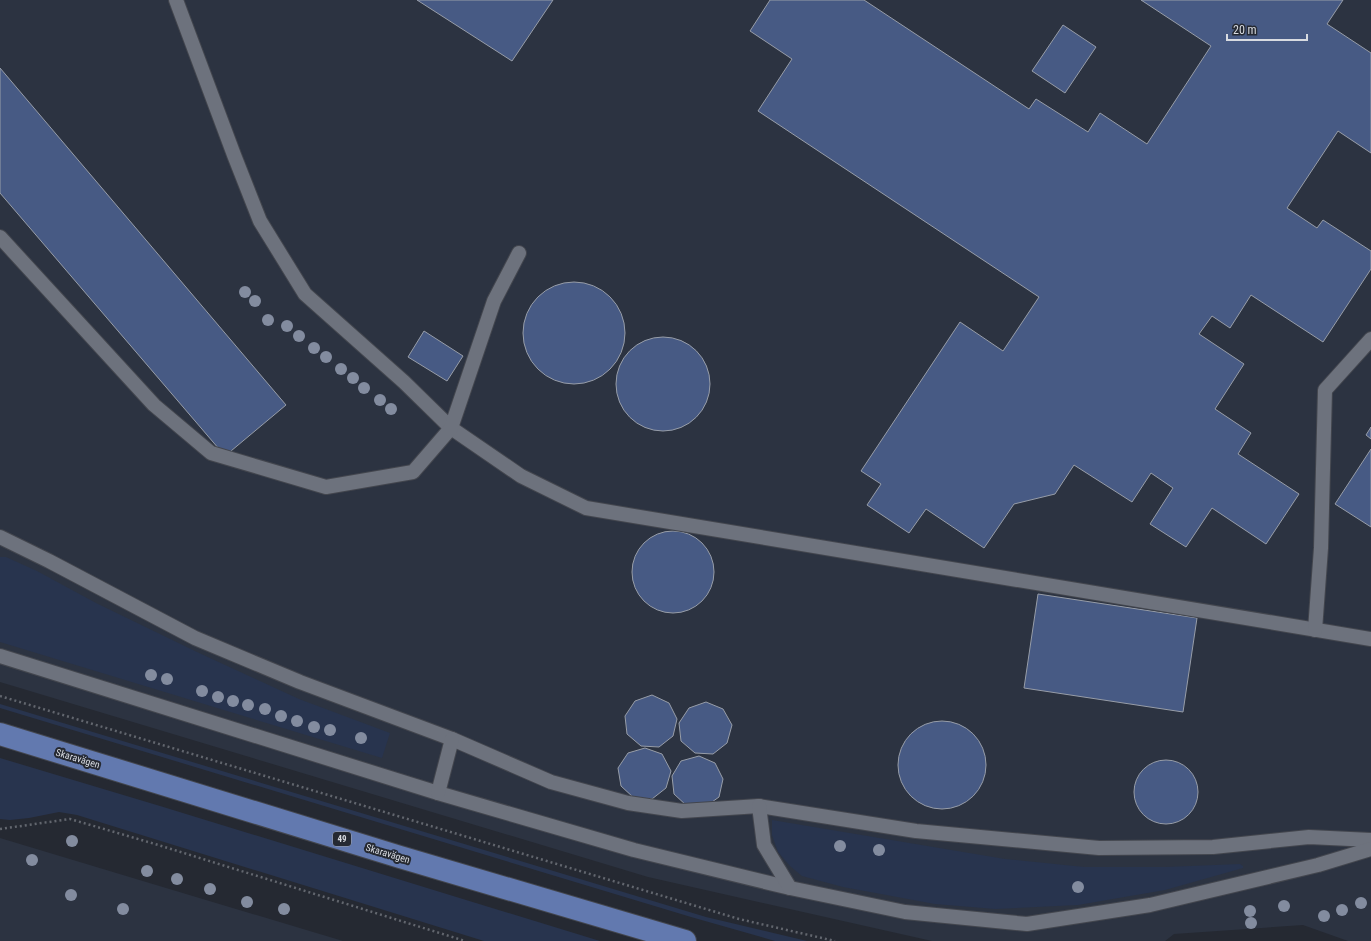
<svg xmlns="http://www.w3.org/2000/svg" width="1371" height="941" font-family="'Roboto Condensed',sans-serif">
<rect width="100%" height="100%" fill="#252932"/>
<g fill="#2c3341">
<polygon points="0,0 1371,0 1371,941 1348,941 1303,925 1174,934 1165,941 932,941 648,877 0,682"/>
<polygon points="0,838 186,894 343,941 0,941"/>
</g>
<g fill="#28344e">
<polygon points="0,557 6,557 37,571 96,603 197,652 299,699 390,733 382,758 0,642"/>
<polygon points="0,704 706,917 807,941 775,941 691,917 0,708"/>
<polygon points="0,758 160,806 600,941 484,941 77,815 59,812 29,818 10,820 0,819"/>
<polygon points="772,820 1005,859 1084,867 1166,867 1240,864 1243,866 1243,868 1165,890 1078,905 995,909 935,904 843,887 802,876 790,866 778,852 772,835"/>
</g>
<g fill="#475a84" stroke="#979da8">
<polygon points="417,0 553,0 512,61"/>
<polygon points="770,0 864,0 1029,109 1036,99 1088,132 1100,113 1147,144 1211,46 1141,0 1343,0 1327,24 1371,53 1371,153 1338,131 1287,208 1317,228 1323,220 1371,251 1371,269 1323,342 1251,295 1230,328 1212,316 1199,334 1244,364 1215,409 1251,433 1238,454 1299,494 1266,544 1212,508 1186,547 1150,524 1173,488 1151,473 1132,502 1074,465 1055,494 1014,504 984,548 926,509 909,533 867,505 881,484 861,471 960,322 1003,351 1039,297 758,111 792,59 750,31"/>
<polygon points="1063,25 1096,47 1065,93 1032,71"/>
<polygon points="0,68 286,405 225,456 0,193"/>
<circle cx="574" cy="333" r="51"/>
<polygon points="424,331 463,356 447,381 408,357"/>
<circle cx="663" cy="384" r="47"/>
<polygon points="1371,427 1371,439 1366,435"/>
<polygon points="1371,449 1371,527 1335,504"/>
<circle cx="673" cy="572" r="41"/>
<polygon points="1038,594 1197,618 1183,712 1024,688"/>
<polygon points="652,695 669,703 677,719 673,736 659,747 641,746 627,734 625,716 635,701"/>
<polygon points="706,702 723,709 732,725 727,743 713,754 695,753 681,741 679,723 689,708"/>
<circle cx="942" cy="765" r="44"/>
<polygon points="645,748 662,754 671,771 666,788 652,799 634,798 621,786 618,768 628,753"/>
<polygon points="699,756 715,763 723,779 719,797 705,807 687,806 674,794 672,776 681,761"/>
<circle cx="1166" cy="792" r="32"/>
</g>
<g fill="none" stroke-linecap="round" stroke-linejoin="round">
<g stroke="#43464e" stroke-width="16">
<g id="service">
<polyline points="176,0 234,155 260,221 305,294 404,382 451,428 521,476 586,508 1371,639"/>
<polyline points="0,237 154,405 211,453 326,487 413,472 451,428 494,301 519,253"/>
<polyline points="0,537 49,561 195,638 300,682 452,739 551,782 628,803 682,811 759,806 916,831 1099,848 1213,847 1309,837 1371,840"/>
<polyline points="1315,630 1321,548 1325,390 1371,339"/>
<polyline points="0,656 438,793 634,850 790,888 905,912 1027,924 1150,905 1318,865 1371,849"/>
<polyline points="438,793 452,739"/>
<polyline points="759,806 764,845 790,888"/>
</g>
</g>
<g stroke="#43464e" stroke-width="24">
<polyline id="primary" points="0,734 400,857 685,941"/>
</g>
<g stroke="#62666e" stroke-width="2.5" stroke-dasharray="2 3" stroke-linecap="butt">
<polyline points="0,696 739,919 835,941"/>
<polyline points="0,829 70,819 155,844 465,941"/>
</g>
<use href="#service" stroke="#6d727d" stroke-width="14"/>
<use href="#primary" stroke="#6279af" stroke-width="22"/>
</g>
<g fill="#838c9f">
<circle cx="245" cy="292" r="6"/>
<circle cx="255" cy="301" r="6"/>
<circle cx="268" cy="320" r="6"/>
<circle cx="287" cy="326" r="6"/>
<circle cx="299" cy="336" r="6"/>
<circle cx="314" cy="348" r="6"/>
<circle cx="326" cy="357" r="6"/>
<circle cx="341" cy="369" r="6"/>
<circle cx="353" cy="378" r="6"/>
<circle cx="364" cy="388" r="6"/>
<circle cx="380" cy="400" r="6"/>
<circle cx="391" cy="409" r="6"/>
<circle cx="151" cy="675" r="6"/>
<circle cx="167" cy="679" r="6"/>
<circle cx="202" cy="691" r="6"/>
<circle cx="218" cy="697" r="6"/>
<circle cx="233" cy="701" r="6"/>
<circle cx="248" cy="705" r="6"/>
<circle cx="265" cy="709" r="6"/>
<circle cx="281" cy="716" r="6"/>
<circle cx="297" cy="721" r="6"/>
<circle cx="314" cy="727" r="6"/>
<circle cx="330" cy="730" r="6"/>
<circle cx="361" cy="738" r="6"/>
<circle cx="72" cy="841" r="6"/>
<circle cx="840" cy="846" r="6"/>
<circle cx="879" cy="850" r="6"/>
<circle cx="32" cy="860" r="6"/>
<circle cx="147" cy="871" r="6"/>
<circle cx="177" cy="879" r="6"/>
<circle cx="1078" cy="887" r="6"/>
<circle cx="210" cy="889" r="6"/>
<circle cx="71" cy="895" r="6"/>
<circle cx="247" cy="902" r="6"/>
<circle cx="1361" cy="903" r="6"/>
<circle cx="1284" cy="906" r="6"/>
<circle cx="123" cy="909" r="6"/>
<circle cx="284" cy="909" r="6"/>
<circle cx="1342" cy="910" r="6"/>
<circle cx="1250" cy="911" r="6"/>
<circle cx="1324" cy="916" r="6"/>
<circle cx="1251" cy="923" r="6"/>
</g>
<g text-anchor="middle" stroke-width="4" stroke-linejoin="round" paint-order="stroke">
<rect fill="#252932" stroke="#a2a6ac" stroke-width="1" x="333" y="832" width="18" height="14" rx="3"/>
<g font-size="9" font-weight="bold" fill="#d8dbe1">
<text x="342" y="842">49</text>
</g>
<g font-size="10" fill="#d8dbe1" stroke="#252932">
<text transform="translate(78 758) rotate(17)" y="4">Skaravägen</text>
<text transform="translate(388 853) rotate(17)" y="4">Skaravägen</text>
</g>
</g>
<path d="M1227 34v6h80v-6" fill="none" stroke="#d8dbe1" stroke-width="2"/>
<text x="1233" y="34" font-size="12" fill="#d8dbe1" stroke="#252932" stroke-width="3" paint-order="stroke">20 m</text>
</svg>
